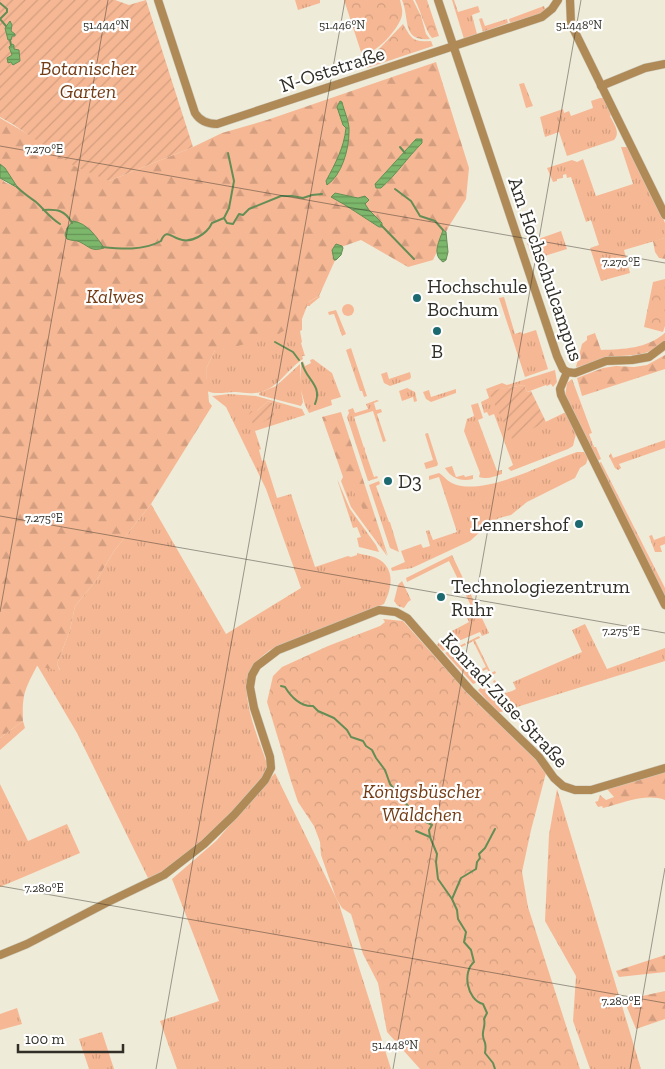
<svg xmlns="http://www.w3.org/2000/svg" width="665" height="1069" font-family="'Zilla Slab',serif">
<defs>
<pattern id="grass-tufts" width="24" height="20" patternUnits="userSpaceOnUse" patternTransform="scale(1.25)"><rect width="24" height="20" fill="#f6b894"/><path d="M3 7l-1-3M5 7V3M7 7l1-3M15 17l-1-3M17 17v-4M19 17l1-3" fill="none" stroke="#d39e80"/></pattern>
<pattern id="forest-firs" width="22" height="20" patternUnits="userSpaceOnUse" patternTransform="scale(1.25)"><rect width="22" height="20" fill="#f6b894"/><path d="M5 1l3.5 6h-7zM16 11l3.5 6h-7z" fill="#d39e80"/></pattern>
<pattern id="park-crowns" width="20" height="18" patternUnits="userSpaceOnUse" patternTransform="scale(1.25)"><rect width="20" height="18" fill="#f6b894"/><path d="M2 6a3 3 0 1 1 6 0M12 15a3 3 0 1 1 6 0" fill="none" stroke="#d39e80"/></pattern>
<pattern id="garden-furrows" width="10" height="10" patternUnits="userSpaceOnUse" patternTransform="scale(1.25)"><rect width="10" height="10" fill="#f6b894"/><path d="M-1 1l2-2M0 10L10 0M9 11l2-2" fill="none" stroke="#d39e80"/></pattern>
<pattern id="water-rules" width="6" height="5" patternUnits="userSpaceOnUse" patternTransform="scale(1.25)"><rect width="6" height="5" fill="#7cb76b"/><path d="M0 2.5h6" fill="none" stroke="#669558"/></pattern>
</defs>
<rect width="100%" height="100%" fill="#efebd9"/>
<g fill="url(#grass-tufts)" fill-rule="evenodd">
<polygon points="295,0 320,0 320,3 298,10"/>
<polygon points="452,0 454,0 458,12 478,6 480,12 472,15 477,34 464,39"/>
<polygon points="544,6 546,11 542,13 510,23 509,19"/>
<polygon points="482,18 485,26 507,19 508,23 483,32 479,19"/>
<polygon points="524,83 533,106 526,108 519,84"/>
<path d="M600,98H603L611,115L610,116C614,124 621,133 614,140L567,156L559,132L545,137L540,117L563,109L564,113L569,111L571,116L593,108L591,101Z"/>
<polygon points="621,147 627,147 663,218 665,223 665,238 624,250 630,273 601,281 590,248 599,245 591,220 586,222 571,177 567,178 566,174 563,175 563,178 557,179 557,181 553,182 547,168 572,160 577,162 583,159 596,196 633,184"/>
<polygon points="561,231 567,249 538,258 539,260 533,260 527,243"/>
<path d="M319,296L320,297L309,306H307L302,319V330L300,331L302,342L301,343L305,356H302L303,359C286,370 277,391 255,393C248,394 242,392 235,392C226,392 216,395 207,391L206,369L215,350H223Z"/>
<polygon points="504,297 515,334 521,332 523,334 536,330 548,369 525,377 499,298"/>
<circle cx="348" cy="310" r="6"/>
<polygon points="336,310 346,334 342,336 334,314 329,315 328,312"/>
<polygon points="351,348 367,396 364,397 362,391 360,391 346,350"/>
<polygon points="313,359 332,373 341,397 331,400 332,405 309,413 305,405 301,390 303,402 301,406 259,395 259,393 276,386 300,364 301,382 301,363 303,361 305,366 311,363 310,360"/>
<polygon points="555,370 557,382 553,387 551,384 547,386 546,385 527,392 524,385 489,391 512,438 566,412 576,434 573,446 568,449 511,471 508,468 513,465 494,414 489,416 487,412 484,413 481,402 489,398 486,389 502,383 507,385"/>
<polygon points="387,372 389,379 410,372 411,377 410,379 390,386 384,383 381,374"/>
<polygon points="572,379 592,433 589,434 594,447 596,447 601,459 596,462 565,396 567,383"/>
<polygon points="407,388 415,392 417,401 414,402 413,397 402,401 399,391"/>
<polygon points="456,389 456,393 431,402 426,399 423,392 429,390 431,397"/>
<path d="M229,394L256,396L302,409L305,415L255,431L261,449L259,450L262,461L265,460L277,498L291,494L315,567L348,556L351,557L357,555V553C364,555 375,556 380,560C396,571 391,590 384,604L270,650C261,657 250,666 248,677C242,704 260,741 268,767C263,781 253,790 243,801C216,831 185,861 149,880L77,733L37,665L60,670L57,664L70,630L75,606L98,578L114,551L151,504L226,634L301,588L266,489L226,407L212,396ZM268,401L272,403L274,408V418L251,411H257Z"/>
<polygon points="377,400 379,401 374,403 376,410 381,409 382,412 377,414 386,441 383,442 373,411 354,417 364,448 365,447 365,451 374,477 377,476 378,478 368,481 347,417 349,413 348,410 353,408 355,413 368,409 366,404"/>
<path d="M478,403L483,418L478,420L497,471L502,470V474C496,476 486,480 479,477L480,473L464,431L467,419L474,416L471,405Z"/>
<polygon points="428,433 438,464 437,466 426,469 424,463 433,460 425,434"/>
<polygon points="665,440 665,448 619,464 621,468 618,470 615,468 609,456 611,453 613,458"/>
<path d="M577,452H584L588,458L586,464L580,468L575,478L527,502L511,515L499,518L490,523L470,541L412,568L392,571L391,568L405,562L401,551L421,544L423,548L430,546L426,531L429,530L433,540L457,532L439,477L429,480V476L439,473C444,476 448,482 454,484C487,496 546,462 577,452Z"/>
<polygon points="601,462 665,588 665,599 597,464"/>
<path d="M452,466L456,477L464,475L465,477L473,475V479C461,482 451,478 445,468Z"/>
<polygon points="346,476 379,536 387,556 351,507 341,481 343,477"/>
<polygon points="337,479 350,509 376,545 379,552 359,547 357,538 361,537 357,527 353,528"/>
<polygon points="379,481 380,484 376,486 389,522 390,522 399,552 390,548 369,485"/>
<polygon points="652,535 654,540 665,536 665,544 660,546 662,552 655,552 649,536"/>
<polygon points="452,555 489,633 482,636 480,632 449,645 447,643 444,645 446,649 443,651 437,645 439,642 452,631 469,622 467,618 475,614 449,561 407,582 406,578"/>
<polygon points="402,581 411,600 408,602 404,608 398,606 394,601 398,585"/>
<polygon points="585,624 607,669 665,648 665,661 501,712 497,712 478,690 483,686 489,697 499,693 493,681 495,680 502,694 512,691 516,689 513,682 582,652 572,630"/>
<polygon points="479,636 480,638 475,640 491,673 495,671 496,673 491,676 487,669 483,671 482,669 486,667 473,641 468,644 467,642"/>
<polygon points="465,643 466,645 459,648 475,680 479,678 481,681 473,684 445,653"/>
<polygon points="23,721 25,728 0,750 0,738"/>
<polygon points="275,773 339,904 391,1069 177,1069 160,1021 219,1001 172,879 216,841"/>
<polygon points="0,784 28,841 67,824 80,853 0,887"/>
<polygon points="557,789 641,1069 590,1069 573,1021 576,976 545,921 549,835"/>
<polygon points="17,1008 22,1024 0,1030 0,1014"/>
<polygon points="102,1032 114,1069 89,1069 79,1039"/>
</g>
<g fill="url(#forest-firs)">
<path d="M436,62L469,168L466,199L449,226L433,260L408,267L361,240L341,247L319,296L308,302L299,323L274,336L223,350H215L206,369L209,402L212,406L151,504L114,551L98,578L75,606L70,630L57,664L60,671L37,666C25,689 22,694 23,721L0,738V178L6,183L17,187L5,168L0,164V118L109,181L193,147L222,133L267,120Z"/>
<polygon points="665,238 665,259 659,258 655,252 653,241"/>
<path d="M595,333L601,350C624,349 646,349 665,333V340C647,361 626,352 602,359C593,361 585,366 576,367L582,344L587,340V336Z"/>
<polygon points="665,355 665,369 582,396 577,378 603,368 616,366 634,367 647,365"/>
<polygon points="341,412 388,556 346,477 343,477 322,417"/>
<path d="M665,772V800C646,793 623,803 603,808L602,806L598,807L595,802L598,801L600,795L606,800L614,797L607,789Z"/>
<polygon points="665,955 665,972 619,977 616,971"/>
<polygon points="665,991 665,1019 636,1029 624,1000"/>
</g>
<g fill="url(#park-crowns)">
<path d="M344,0H400C401,5 403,10 402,15C400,28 375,55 362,55Z"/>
<path d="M402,0H413L421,16L426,34L430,39C401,42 410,18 402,0Z"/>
<path d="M415,0H427L439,36L432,38C425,30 421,11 415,0Z"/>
<path d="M403,24C412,39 412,42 431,41L433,46L367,68L364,61L380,48Z"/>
<polygon points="665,279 665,326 663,332 644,327 653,282"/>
<polygon points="383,619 403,621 469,695 536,760 546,773 531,830 522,872 528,907 580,1069 420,1069 387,1032 378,983 363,954 351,914 342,908 336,898 321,855 320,842 314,826 298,802 291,781 267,702 273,676 282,667 328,646 380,626 385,622"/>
</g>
<g fill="url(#garden-furrows)">
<polygon points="0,0 115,0 129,5 146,0 193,147 109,181 74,166 14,125 0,117"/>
<polygon points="524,385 527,392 531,391 546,422 512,439 488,391"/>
<polygon points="268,401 272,403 274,408 274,418 253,424 249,414 251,411 257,411"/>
</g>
<g fill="url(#water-rules)" stroke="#658e57">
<polygon points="10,21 12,25 11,31 15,34 15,36 12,36 11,40 8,40 5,28"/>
<polygon points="12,44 14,45 14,49 19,50 20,61 13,65 11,62 8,63 7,58 12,55 9,47"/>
<path d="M340,101L342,102C344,111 350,123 349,132C349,149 342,175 327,185L326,181C335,164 344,148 346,128L343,125L337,107Z"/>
<path d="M416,139H422V143C407,158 396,175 381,188H376L375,184Z"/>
<polygon points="0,164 5,168 18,188 0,178"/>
<path d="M335,193L358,198L365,196L369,200L365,204L369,210L382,223V227H379C363,217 348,206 331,197Z"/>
<path d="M73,221C87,223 97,237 104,248C91,252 90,247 80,242C76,240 72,241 67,239L65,235L67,228Z"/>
<path d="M443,230L446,232L448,252L446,260L443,262C431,254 440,240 443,230Z"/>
<polygon points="336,244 342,246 343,248 341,255 336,260 334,260 332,250"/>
</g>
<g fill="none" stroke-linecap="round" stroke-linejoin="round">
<g stroke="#658e57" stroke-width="2">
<polyline points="0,3 7,9 7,12 0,19 6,26"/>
<polyline points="10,40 11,45"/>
<polyline points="400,147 405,153"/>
<path d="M17,187C23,193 29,197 36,202C45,210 49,217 60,224"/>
<polyline points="395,189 411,201 420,216 435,221 443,230"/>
<path d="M43,210C57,209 65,210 72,223"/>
<polyline points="224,218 229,208 234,181 228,153"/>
<polyline points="381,225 414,259"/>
<path d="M102,247C121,249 143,251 161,241C166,229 170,236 179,239C191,244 207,234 212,223L224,218L227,223L233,224L239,214L243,215L249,209L281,196H292L303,198L312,195L322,194"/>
<polyline points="275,342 293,352 299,360"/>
<path d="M302,363C306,380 323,385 315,404"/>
<path d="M281,686L285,687C291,697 301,707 313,706L318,711L334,718L347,730L351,737L363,741L366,746L372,750L376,758L385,770L390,784L417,817L432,825L429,830L430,837L437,854L436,862L438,879L452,899L457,910L458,919L466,932L464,942L471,950L474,962C462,972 467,1000 483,1004L487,1013L484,1019C486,1026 482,1030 483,1036C484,1044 487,1041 485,1053L493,1063L495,1069"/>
<polyline points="416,831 430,837"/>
<polyline points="452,899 461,878 476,869 477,862 480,858 479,854 485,848 495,829"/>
</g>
<g stroke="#cdc9b9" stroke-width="9">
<g id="street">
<path d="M158,0L195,113C200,121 207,124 217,124L542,17L552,9L558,0"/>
<polyline points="438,0 557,356 563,369 567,372"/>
<polyline points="570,0 571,24 665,215"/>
<polyline points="601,86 645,68 665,64"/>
<polyline points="567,372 560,389 561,395 665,605"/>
<polyline points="567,372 575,373 606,361 632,360 649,357 665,345"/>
<polyline points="0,955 27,944 106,903 164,875 204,844 234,815 265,780 271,768 270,757 254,708 250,687 252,675 257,666 278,650 379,610 396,612 407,618 470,690 539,757 554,778 563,786 575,790 591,790 665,768"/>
</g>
</g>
<use href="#street" stroke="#af8956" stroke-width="8"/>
</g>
<path fill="none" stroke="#302e27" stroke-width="1" stroke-opacity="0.45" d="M0,146L665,263M0,516L665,633M0,612L108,0M0,886L665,1003M156,1069L345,0M393,1069L581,0M630,1069L665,868"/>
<g fill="#1d6970" stroke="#fff" stroke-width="2">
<circle cx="417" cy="298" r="5"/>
<circle cx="437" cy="331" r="5"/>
<circle cx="388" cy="481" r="5"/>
<circle cx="579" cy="524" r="5"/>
<circle cx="441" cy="597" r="5"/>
</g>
<g text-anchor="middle" stroke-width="4.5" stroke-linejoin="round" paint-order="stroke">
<g font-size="20" font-style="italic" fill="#733c15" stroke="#fff">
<text x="88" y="75">Botanischer<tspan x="88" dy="23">Garten</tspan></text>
<text x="115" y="303">Kalwes</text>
<text x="422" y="798">Königsbüscher<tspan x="422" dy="23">Wäldchen</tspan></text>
</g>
<g font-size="20" fill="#302e27" stroke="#fff">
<text transform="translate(332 69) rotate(-18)" y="7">N-Oststraße</text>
<text transform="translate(546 269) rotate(71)" y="7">Am Hochschulcampus</text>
<text transform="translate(505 700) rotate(47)" y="7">Konrad-Zuse-Straße</text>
</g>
<g font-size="20" fill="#302e27" stroke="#fff" text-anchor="start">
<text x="427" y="293">Hochschule<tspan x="427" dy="23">Bochum</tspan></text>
<text x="437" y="358" text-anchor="middle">B</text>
<text x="398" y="488">D3</text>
<text x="569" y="531" text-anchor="end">Lennershof</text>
<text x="451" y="593">Technologiezentrum<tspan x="451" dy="23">Ruhr</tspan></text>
</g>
</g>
<g font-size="12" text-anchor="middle" fill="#302e27" stroke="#fff" stroke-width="4.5" stroke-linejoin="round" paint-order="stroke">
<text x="342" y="29">51.446°N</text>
<text x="579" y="29">51.448°N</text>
<text x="106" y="29">51.444°N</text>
<text x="44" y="153">7.270°E</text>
<text x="621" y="266">7.270°E</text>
<text x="44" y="522">7.275°E</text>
<text x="621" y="635">7.275°E</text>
<text x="44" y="892">7.280°E</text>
<text x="621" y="1005">7.280°E</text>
<text x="395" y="1049">51.448°N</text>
</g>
<path d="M18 1044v8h105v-8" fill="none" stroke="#302e27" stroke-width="2.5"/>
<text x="25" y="1044" font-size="15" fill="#302e27" stroke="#ffffff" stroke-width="4" paint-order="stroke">100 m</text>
</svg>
